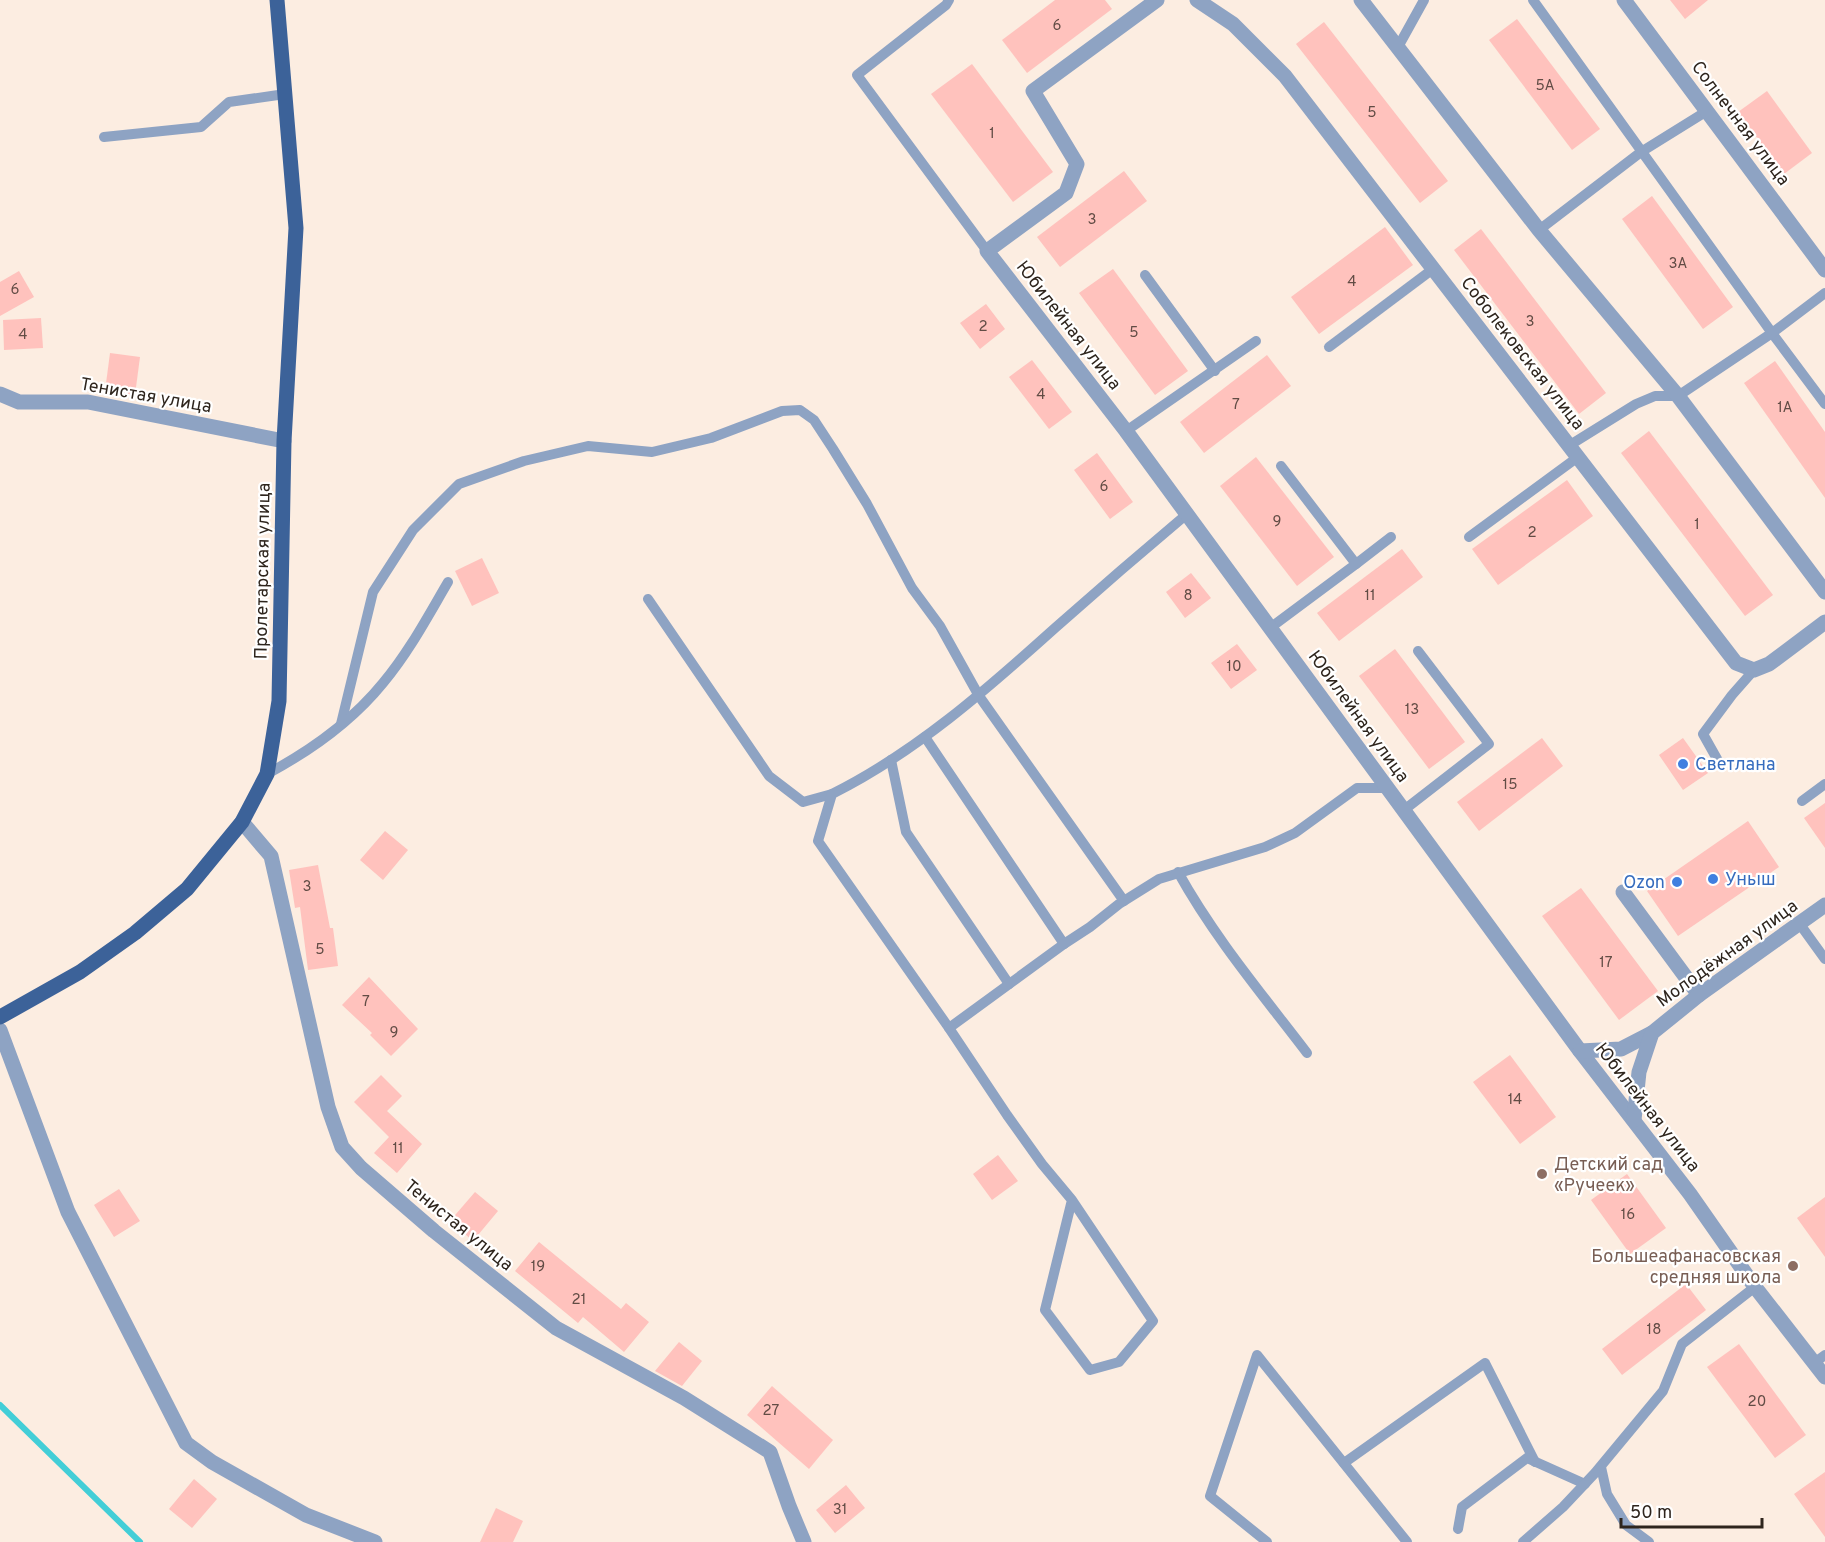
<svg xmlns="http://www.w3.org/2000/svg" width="1825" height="1542" font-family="Overpass,sans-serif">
<rect width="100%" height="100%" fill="#fcede1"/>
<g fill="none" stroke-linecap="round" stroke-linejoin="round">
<polyline stroke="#43ced7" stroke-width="6" points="0,1405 140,1542"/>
</g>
<g fill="#ffc2bd">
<polygon points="1055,0 1105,0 1112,9 1027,73 1002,40"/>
<polygon points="1670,0 1708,0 1685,19"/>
<polygon points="1517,19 1600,129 1572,150 1489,40"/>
<polygon points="1324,22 1448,181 1420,203 1296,44"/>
<polygon points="972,64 1053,172 1013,202 931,94"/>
<polygon points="1767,91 1812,153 1784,174 1738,112"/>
<polygon points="1124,171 1147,201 1060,267 1037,237"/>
<polygon points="1652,196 1733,307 1703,329 1622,219"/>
<polygon points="1385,227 1413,265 1319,334 1291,297"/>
<polygon points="1481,229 1606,393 1579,414 1454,250"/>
<polygon points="1113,269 1188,371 1155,395 1079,293"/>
<polygon points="19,271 34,297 0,316 0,282"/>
<polygon points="986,304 1005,329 980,349 960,323"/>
<polygon points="41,318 43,348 4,350 3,320"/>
<polygon points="110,353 140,357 135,395 105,391"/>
<polygon points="1267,355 1291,386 1204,453 1180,422"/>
<polygon points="1032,360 1072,412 1049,429 1009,377"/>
<polygon points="1775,361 1825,432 1825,498 1744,383"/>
<polygon points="1649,431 1773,595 1745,616 1621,453"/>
<polygon points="1097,453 1133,502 1110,519 1074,470"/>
<polygon points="1256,457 1334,557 1297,586 1220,486"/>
<polygon points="1567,480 1593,516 1498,585 1472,549"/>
<polygon points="1402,549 1423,577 1339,641 1317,613"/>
<polygon points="482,558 499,593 472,606 455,571"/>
<polygon points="1191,573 1211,598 1185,618 1166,592"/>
<polygon points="1237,644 1257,670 1231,689 1211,663"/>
<polygon points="1395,649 1465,742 1429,769 1359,676"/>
<polygon points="1542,738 1563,766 1479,831 1457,802"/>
<polygon points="1683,738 1708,773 1683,790 1659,755"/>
<polygon points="1825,803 1825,848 1804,818"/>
<polygon points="1748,821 1779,867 1678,936 1647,891"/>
<polygon points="385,831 408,850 383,880 360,860"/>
<polygon points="318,865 330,928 333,928 338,966 308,970 300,907 295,908 289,870"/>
<polygon points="1581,888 1658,991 1619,1020 1542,916"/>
<polygon points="369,977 418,1029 391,1056 370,1035 372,1033 342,1005"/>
<polygon points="1510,1055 1556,1117 1520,1144 1473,1082"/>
<polygon points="381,1075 402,1096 387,1111 422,1144 397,1173 374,1153 389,1137 354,1102"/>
<polygon points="998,1155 1018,1181 992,1200 973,1174"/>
<polygon points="1627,1174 1666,1228 1630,1254 1591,1200"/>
<polygon points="119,1189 140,1221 114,1237 94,1205"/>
<polygon points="475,1192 498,1211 473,1241 450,1221"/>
<polygon points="1825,1197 1825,1257 1797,1218"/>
<polygon points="539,1242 621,1309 626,1303 649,1322 624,1352 583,1317 578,1323 515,1271"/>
<polygon points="1686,1284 1706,1310 1622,1375 1602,1349"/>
<polygon points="679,1342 702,1361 682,1386 655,1371"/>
<polygon points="1739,1344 1806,1435 1775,1458 1707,1367"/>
<polygon points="772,1386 833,1440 809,1469 747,1415"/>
<polygon points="1825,1472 1825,1537 1794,1494"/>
<polygon points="194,1479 217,1499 192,1528 169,1509"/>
<polygon points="846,1485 865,1508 835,1533 816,1510"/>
<polygon points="496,1508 523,1521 513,1542 480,1542"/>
</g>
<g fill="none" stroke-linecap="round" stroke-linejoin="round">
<g stroke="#8ea3c3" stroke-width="10">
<polyline points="949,0 946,5 857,75 987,251"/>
<polyline points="1533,0 1772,333 1825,404"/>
<polyline points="1398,47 1424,0"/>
<polyline points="104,137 201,127 229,102 285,94"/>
<polyline points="1539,230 1641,152 1707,111"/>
<polyline points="1145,275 1215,371"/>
<polyline points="1329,347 1433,269"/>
<polyline points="1126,431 1256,341"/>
<polyline points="1570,445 1636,404 1655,396 1678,396 1772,333 1825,293"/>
<polyline points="1469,537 1578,457"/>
<polyline points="1356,564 1391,537"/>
<polyline points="648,599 769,776 803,802 832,794"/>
<polyline points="1270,628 1356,564 1281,466"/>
<polyline points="341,724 373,592 413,530 459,484 524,461 588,446 652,452 711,438 782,411 800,410 814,420 833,449 867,504 912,588 940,626 979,696 1124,901"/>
<polyline points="925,737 1064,944"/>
<polyline points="891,760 906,832 1009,984"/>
<polyline points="1721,766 1703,734 1732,695 1754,670"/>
<path d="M267,774C310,751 353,720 383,683C409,652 428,616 448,582"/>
<polyline points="1802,801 1825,784"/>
<polyline points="1404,810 1489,744 1418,651"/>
<path d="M1178,872C1214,937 1262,994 1307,1053"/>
<polyline points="1799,923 1825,959"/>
<path d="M949,1028L818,841L832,794C916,752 986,690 1055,628C1099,589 1143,551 1187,514"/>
<polyline points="1072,1200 1045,1310 1090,1370 1119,1362 1153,1321 1072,1200 1042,1164 1007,1115 949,1028 1064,944 1090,927 1119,904 1159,879 1265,847 1295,833 1357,788 1388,788"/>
<polyline points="1814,1363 1825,1355"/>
<polyline points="1344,1463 1485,1363 1535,1462"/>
<polyline points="1601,1467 1607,1494 1626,1525 1649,1542"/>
<polyline points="1458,1529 1462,1507 1527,1458 1585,1484"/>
<polyline points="1267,1542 1210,1496 1257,1355 1407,1542"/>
<polyline points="1523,1542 1563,1507 1595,1473 1663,1391 1682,1344 1755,1287"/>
</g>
<g stroke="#8ea3c3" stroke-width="15">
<polyline points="1157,0 1033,91 1077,164 1066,193 987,251 1126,431 1580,1051 1690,1194 1755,1287 1825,1377"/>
<polyline points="1197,0 1233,24 1285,76 1736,663 1754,670 1769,664 1825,622"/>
<polyline points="1361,0 1539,230 1678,396 1825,592"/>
<polyline points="1624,0 1825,270"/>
<polyline points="0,394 19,402 88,402 284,441"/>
<polyline points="242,822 271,856 328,1107 342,1147 361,1168 434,1231 556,1328 684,1398 770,1452 789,1506 804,1542"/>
<polyline points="1623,892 1699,995"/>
<polyline points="0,1030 68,1212 186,1443 212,1462 306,1515 375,1542"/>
<polyline points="1580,1051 1621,1049 1652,1033"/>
<polyline points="1634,1120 1639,1072 1652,1033 1699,995 1825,905"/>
</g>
<polyline stroke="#3c6299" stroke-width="15" points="0,1017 80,972 135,933 187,889 242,822 267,774 279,701 284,441 296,228 277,0"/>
</g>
<g fill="#3f7fe0" stroke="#fff" stroke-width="2">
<circle cx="1683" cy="764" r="6"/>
<circle cx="1713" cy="879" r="6"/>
<circle cx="1677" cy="882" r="6"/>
</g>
<g fill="#8d6e63" stroke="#fff" stroke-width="2">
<circle cx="1542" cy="1174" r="6"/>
<circle cx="1793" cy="1266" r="6"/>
</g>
<g text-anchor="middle" stroke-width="4.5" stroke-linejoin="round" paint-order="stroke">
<g font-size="15" fill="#624c45">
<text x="1057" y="30">6</text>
<text x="1545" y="90">5А</text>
<text x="1372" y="117">5</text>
<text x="992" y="138">1</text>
<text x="1092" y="224">3</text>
<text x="1678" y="268">3А</text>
<text x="1352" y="286">4</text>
<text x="15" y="294">6</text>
<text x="1530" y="326">3</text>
<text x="983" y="331">2</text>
<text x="1134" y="337">5</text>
<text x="23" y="339">4</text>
<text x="1041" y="399">4</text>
<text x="1236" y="409">7</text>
<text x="1785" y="412">1А</text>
<text x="1104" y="491">6</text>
<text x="1277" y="526">9</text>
<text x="1697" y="529">1</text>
<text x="1532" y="537">2</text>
<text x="1188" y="600">8</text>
<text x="1370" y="600">11</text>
<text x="1234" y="671">10</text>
<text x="1412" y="714">13</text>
<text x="1510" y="789">15</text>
<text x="307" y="891">3</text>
<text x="320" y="954">5</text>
<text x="1606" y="967">17</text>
<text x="366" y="1006">7</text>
<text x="394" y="1037">9</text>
<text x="1515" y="1104">14</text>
<text x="398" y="1153">11</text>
<text x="1628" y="1219">16</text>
<text x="538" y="1271">19</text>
<text x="579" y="1304">21</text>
<text x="1654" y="1334">18</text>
<text x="1757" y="1406">20</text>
<text x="771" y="1415">27</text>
<text x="840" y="1514">31</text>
</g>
<g font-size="18" fill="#2e251d" stroke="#fff">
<text transform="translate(1741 123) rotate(53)" y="6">Солнечная улица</text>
<text transform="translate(1069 325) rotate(52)" y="6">Юбилейная улица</text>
<text transform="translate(1523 353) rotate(52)" y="6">Соболековская улица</text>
<text transform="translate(146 395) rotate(10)" y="6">Тенистая улица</text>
<text transform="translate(262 571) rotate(-89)" y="6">Пролетарская улица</text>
<text transform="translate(1359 716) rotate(54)" y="6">Юбилейная улица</text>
<text transform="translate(1727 953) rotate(-36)" y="6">Молодёжная улица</text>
<text transform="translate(1648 1107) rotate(52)" y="6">Юбилейная улица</text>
<text transform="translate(459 1225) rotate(39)" y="6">Тенистая улица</text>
</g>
<g font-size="18" fill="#366cbe" stroke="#fff" text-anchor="start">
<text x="1695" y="770">Светлана</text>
<text x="1725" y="885">Уныш</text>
<text x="1665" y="888" text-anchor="end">Ozon</text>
</g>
<g font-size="18" fill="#785e54" stroke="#fff" text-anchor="start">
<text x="1554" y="1170">Детский сад<tspan x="1554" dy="21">«Ручеек»</tspan></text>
<text x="1781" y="1262" text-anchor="end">Большеафанасовская<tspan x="1781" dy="21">средняя школа</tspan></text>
</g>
</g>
<path d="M1621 1518v9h141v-9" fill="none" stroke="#2e251d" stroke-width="3"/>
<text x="1630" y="1518" font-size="18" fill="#2e251d" stroke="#ffffff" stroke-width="4.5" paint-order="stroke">50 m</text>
</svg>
